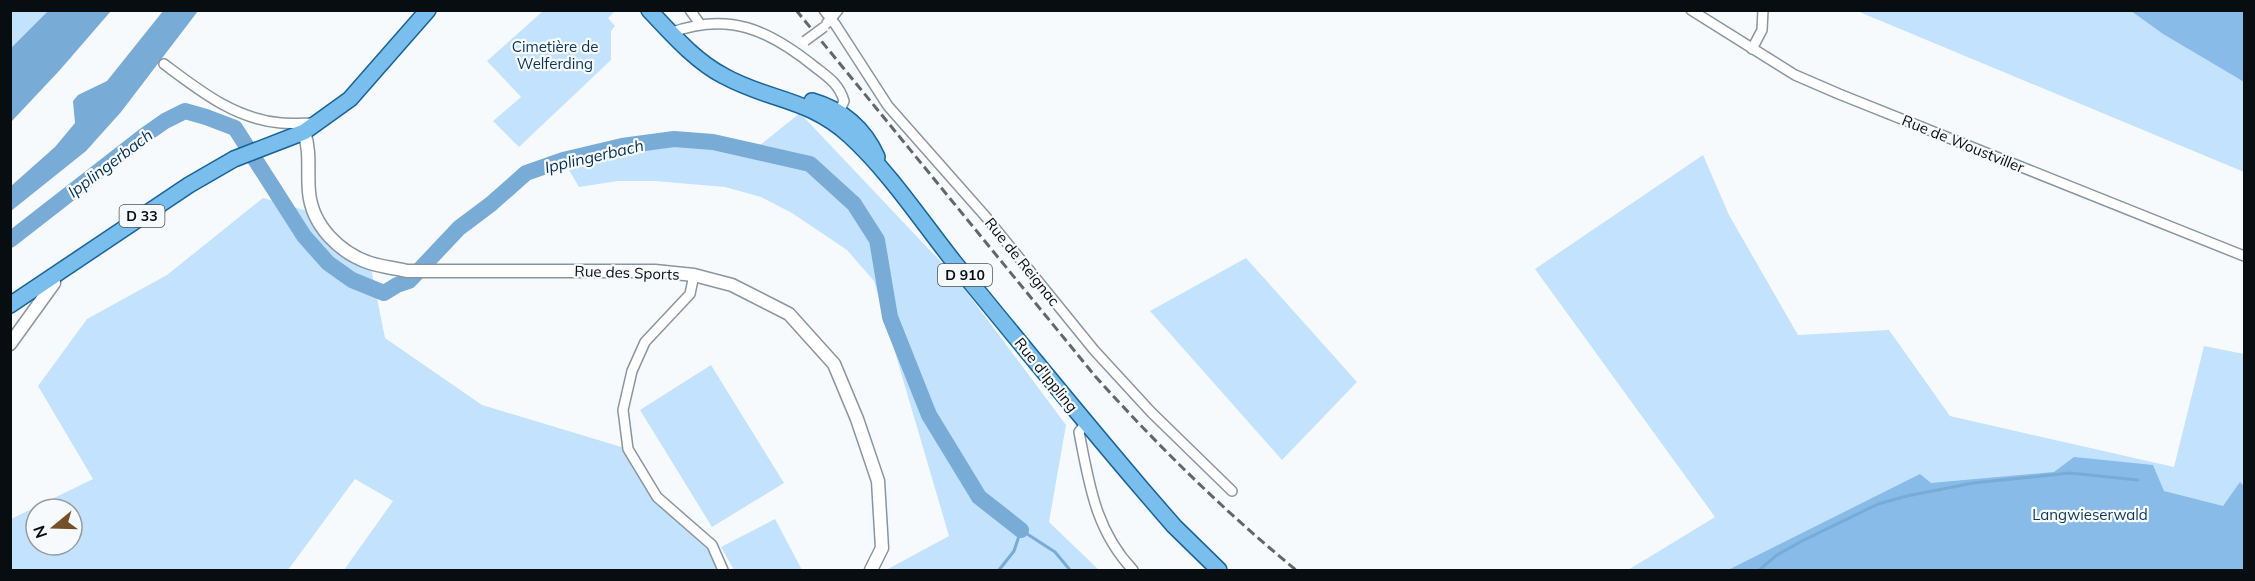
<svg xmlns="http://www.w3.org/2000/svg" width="2255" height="581" font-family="Mulish,sans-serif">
<rect width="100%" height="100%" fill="#f7fafc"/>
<g fill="#c2e2fe" fill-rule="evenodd">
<polygon points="11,11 48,11 11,48"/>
<polygon points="543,11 615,11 608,18 615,26 611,31 611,60 519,147 493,121 521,97 487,61"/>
<polygon points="1857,11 2131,11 2163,34 2244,82 2244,172"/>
<path d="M800,113L957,279L1066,425L1049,522L1099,570H886L949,536L874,281L847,250L792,213L761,197L725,187L655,181H618L579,187L563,160C599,151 635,142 672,139C699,137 728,145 754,150Z"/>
<polygon points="1703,155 1729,215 1798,335 1889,330 1950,416 2174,467 2204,346 2244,354 2244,570 1628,570 1715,517 1535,269"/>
<path d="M263,198L314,213L319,223L370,263L385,338L482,405L628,449L657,497L712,545L723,570H344L393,501L355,479L288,570H11V519L93,479L38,386L87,319L167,275ZM36,509H72V545H36Z"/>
<polygon points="1246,258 1357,382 1282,460 1150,311"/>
<polygon points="711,365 784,483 712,527 640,410"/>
<polygon points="775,519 802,570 734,570 721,547"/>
</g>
<g fill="#88bbe7">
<polygon points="2131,11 2244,11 2244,82 2163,34"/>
<polygon points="2074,457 2153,465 2164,491 2223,506 2240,482 2244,486 2244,570 1728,570 1920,474 1931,483 2054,472"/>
</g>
<g fill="#78abd5">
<polygon points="48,11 111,11 59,71 11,122 11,48"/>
<polygon points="163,11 198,11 121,112 86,151 11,211 11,186 55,147 75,123 73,101 78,95 107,81"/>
</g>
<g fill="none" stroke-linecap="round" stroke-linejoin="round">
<g stroke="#78abd5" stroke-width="3">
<polyline points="999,570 1014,551 1021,530 1055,552 1070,570"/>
<polyline points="1759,570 1777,555 1802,541 1878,504 1907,496 1973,483 2070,473 2138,480"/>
</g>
<polyline stroke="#78abd5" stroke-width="16" points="10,240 145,135 165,121 185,111 206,117 235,128 304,236 328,263 352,280 384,293 397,285 409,281 459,228 491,204 526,173 563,160 622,146 674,139 713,142 810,164 854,204 877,240 890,317 929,415 979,497 1021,530"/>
<g stroke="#8996a1" stroke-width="12">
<g id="minor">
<polyline points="690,10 700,24"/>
<polyline points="824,10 835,24 888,106 986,217 1094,350 1151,412 1232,491"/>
<polyline points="1691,10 1795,75 1839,94 2244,256"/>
<polyline points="827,23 838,10"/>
<path d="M670,33C729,11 769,30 815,67C828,77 839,84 844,101L838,115"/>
<polyline points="1752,49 1762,30 1763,10"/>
<path d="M164,64C200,91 235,119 281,123C291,124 303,123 314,123"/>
<polyline points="694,275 690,294 645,342 632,371 623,410 628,449 657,497 712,545 723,570"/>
<path d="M1086,423L1079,432C1089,483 1095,530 1133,570"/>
</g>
</g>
<g stroke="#8996a1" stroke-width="15">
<g id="tertiary">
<path d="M304,132C311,152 307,171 309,192C312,226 340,253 370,263C382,267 395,268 407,271H655L694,275L732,285L789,314L834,364L857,419L878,481L882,548L871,570"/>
<polyline points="10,344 54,283 53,276"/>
</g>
</g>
<g stroke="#186397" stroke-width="18">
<g id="primary">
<path d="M649,10C672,34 695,61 724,76C769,101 809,98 850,136C890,173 920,219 954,262C1016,338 1078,414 1142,489L1174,526L1219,570"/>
<path d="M812,101C843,110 864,128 877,157"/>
<polyline points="10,305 189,185 234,159 304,132 318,122 350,99 428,10"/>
</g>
</g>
<use href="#minor" stroke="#fff" stroke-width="9"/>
<use href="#tertiary" stroke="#fff" stroke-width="12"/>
<use href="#primary" stroke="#79beec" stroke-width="15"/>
<path stroke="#62676a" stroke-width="3" stroke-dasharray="9 4.5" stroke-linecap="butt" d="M796,10L1095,376C1158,446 1224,511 1296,570"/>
<g stroke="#8996a1" stroke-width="12" stroke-linecap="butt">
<polyline id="minor-bridge" points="805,41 824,27"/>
</g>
<use href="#minor-bridge" stroke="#fff" stroke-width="9"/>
</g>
<g text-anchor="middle" stroke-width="4.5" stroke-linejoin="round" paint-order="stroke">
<g fill="#f7fafc" stroke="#505458" stroke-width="1.5">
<rect x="119.5" y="205" width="45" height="22" rx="4.5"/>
<rect x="938" y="264" width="54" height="22" rx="4.5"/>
</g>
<g font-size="14" font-weight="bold" fill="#080d11">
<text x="142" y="221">D 33</text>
<text x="965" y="280">D 910</text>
</g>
<g font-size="15" fill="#0e3653" stroke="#f7fafc">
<text x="555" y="52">Cimetière de<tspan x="555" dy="17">Welferding</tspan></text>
<text x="2090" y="520">Langwieserwald</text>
</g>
<g font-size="15" fill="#080d11" stroke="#f7fafc">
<text transform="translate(1963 144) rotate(22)" y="5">Rue de Woustviller</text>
<text transform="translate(1022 262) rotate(51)" y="5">Rue de Reignac</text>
<text transform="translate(627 273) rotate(2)" y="5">Rue des Sports</text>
<text transform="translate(1046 375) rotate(51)" y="5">Rue d'Ippling</text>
</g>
<g font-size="16" font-style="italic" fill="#062f4c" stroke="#f7fafc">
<text transform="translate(594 156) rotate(-13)" y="6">Ipplingerbach</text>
<text transform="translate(110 163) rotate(-37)" y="6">Ipplingerbach</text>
</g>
</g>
<rect width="2255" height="581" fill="none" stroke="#080d11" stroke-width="24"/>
<g transform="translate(54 527) rotate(251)"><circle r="28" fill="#f7fafc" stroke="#979b9e" stroke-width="1.5"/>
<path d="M0-4.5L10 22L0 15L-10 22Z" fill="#74502a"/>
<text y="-9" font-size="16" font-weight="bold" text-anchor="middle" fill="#080d11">N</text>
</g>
</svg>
